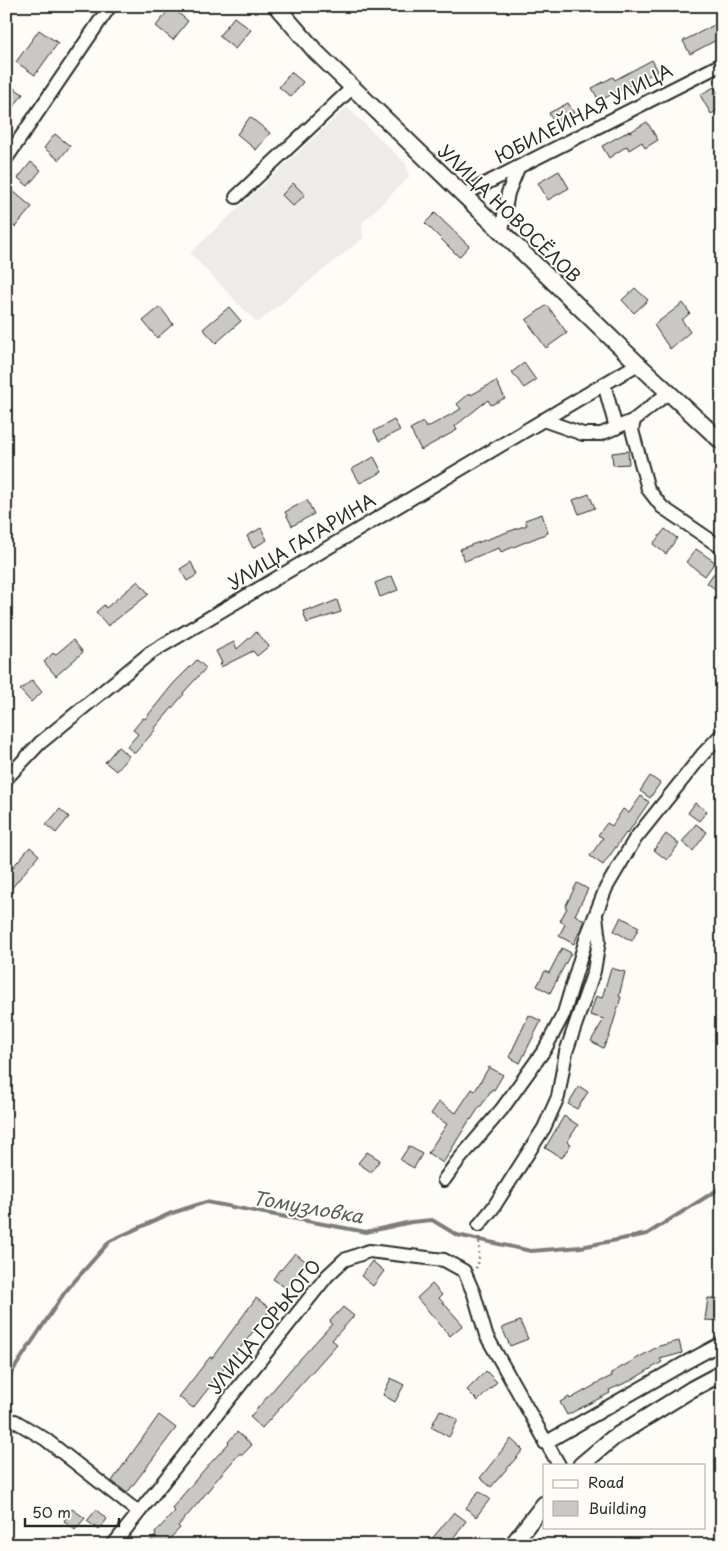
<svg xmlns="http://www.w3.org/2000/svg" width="728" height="1551" font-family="'Playpen Sans',sans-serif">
<rect width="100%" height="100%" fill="#fdfcf7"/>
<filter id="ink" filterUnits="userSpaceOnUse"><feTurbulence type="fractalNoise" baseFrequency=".02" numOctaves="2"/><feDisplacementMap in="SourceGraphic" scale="10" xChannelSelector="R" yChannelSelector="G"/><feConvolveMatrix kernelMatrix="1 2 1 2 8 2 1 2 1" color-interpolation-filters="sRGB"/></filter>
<g filter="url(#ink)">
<polygon fill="#edece8" points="347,107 406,164 409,177 362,223 363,238 257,323 190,253"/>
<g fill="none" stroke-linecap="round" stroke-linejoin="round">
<polyline stroke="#7e7d7b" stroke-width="4" points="6,1381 65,1292 110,1241 169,1214 206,1202 366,1232 411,1222 432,1220 457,1235 531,1251 581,1247 647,1234 722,1187"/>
</g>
<g fill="#c9c8c4" stroke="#2b2b2b">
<polygon points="171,7 188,21 173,40 156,26"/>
<polygon points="234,17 251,30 235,49 219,36"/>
<polygon points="722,21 722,37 690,54 683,41"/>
<polygon points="39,30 58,43 35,75 16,62"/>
<polygon points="652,60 658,71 599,101 592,88 613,77 615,80"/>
<polygon points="291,72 303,82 291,97 279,87"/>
<polygon points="6,83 23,94 6,117"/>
<polygon points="714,87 722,99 722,108 711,114 700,95"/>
<polygon points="568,103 574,113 554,123 549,113"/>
<polygon points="250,117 270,133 256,150 237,134"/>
<polygon points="647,122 658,140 645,148 642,142 629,150 627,146 609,158 602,146 629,131 630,132"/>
<polygon points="55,134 70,146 59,160 44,148"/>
<polygon points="31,162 41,170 28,186 18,178"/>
<polygon points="559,171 569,188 548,200 538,183"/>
<polygon points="293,183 305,195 293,206 282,195"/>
<polygon points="14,192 32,207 15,227 6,220 6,202"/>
<polygon points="435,213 469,246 459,257 425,223"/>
<polygon points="635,288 648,300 634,313 622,300"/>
<polygon points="683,303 690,313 682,320 690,332 670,349 654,325"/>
<polygon points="547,305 567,333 546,348 526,320"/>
<polygon points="160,307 173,324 157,338 143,321"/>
<polygon points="229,307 241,321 216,343 203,329"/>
<polygon points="524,363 536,380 524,388 512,372"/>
<polygon points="496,381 505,398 491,405 488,400 455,426 457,430 421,450 410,429 423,422 426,428 461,409 457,404 470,393 471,395"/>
<polygon points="394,420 400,430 379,441 374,431"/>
<polygon points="628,451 629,464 613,465 612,453"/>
<polygon points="374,457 382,472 360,483 352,469"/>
<polygon points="589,494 595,508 579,514 573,500"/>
<polygon points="307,500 314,514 292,526 285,512"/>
<polygon points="542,514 548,533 501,552 499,548 465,561 460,549 527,525 525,520"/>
<polygon points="261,528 267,540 253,548 247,536"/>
<polygon points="665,529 677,538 666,554 653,544"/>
<polygon points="696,549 715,562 705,576 686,562"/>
<polygon points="191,562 197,575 187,581 180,569"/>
<polygon points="714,573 722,579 722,594 707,583"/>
<polygon points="392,576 398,590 380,597 375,583"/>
<polygon points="138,581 149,594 108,626 96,612 104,605 106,608"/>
<polygon points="337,600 341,612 307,623 303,611 312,608 312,610"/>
<polygon points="256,632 269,646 257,656 253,651 221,667 220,664 222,663 216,651 234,642 237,649"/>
<polygon points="73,640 83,652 56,676 44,662 53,653 55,655"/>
<polygon points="197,660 206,668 183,693 184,694 155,728 156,729 135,753 127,747 138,734 133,730 143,718 145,719 173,684"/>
<polygon points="32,680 42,692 31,702 20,690"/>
<polygon points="118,747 129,756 116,771 105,762"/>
<polygon points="650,776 660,783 650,798 640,791"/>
<polygon points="641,796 649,802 627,834 626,833 603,865 590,856 603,838 598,835 607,823 612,826 623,809 629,813"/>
<polygon points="695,803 707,811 699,821 688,813"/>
<polygon points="60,809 69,817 56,833 46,825"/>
<polygon points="696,824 707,832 693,851 682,842"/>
<polygon points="666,834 679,844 667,860 654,850"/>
<polygon points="30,847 39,855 6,895 6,875"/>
<polygon points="577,883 588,889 575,915 584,920 574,944 559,936 565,924 560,921 567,908 565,907"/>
<polygon points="621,917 639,927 632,941 614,931"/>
<polygon points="562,948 571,953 550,993 537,986 545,971 549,973"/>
<polygon points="611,968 625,972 619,996 621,997 609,1037 603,1048 591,1041 604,1019 590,1015 596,996 602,998"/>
<polygon points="529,1015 541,1021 520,1063 509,1057"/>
<polygon points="489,1067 503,1075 494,1090 492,1089 481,1106 480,1106 471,1120 470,1119 443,1163 428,1153 447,1124 431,1114 439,1102 456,1113 472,1089 475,1091"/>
<polygon points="579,1086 588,1092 577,1109 568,1104"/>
<polygon points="564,1116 578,1125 567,1142 571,1144 562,1158 545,1148"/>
<polygon points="409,1146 422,1154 414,1168 400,1160"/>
<polygon points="367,1152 380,1160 371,1172 358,1163"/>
<polygon points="295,1253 308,1263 296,1278 295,1277 286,1288 273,1279 280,1269 281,1270"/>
<polygon points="372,1261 384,1271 373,1286 361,1276"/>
<polygon points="432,1284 442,1295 439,1298 463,1325 450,1336 417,1298"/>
<polygon points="256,1298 271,1309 193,1408 179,1397 210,1357 212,1358"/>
<polygon points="708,1298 722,1299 722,1321 705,1320"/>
<polygon points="343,1307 354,1316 332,1340 337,1344 262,1428 250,1417 291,1369 332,1324 330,1321"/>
<polygon points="520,1321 528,1339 510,1346 502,1328"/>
<polygon points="679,1341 682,1353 660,1359 662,1362 630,1381 609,1390 610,1393 567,1415 560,1402 569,1397 570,1399 595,1385 595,1384 612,1376 611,1373 659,1346"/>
<polygon points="486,1371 497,1382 478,1401 467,1390"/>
<polygon points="391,1378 404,1385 395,1402 383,1395"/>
<polygon points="440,1410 458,1420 449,1437 431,1427"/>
<polygon points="159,1415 176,1428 127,1493 112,1481"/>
<polygon points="237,1432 252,1445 242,1455 240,1453 218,1478 199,1502 178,1526 180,1528 164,1545 147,1545 156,1535 155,1533 175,1511 172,1508 203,1471 229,1443 228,1442"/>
<polygon points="511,1439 523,1450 491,1487 480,1478"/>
<polygon points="479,1491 490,1499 476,1517 466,1508"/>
<polygon points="72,1509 85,1518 75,1530 64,1521"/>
<polygon points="96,1510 107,1519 99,1530 87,1521"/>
<polygon points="454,1512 466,1521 448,1545 438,1545 431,1540"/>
</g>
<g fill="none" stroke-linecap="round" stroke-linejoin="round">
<g stroke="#2b2b2b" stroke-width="16">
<g id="minor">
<polyline points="6,159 110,6"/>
<polyline points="463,195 722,64"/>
<polyline points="236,197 352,88"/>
<polyline points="502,234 504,215 508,193 518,168"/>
<polyline points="604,384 616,428"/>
<polyline points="668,393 634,420 632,430 648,489 662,507 722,548"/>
<polyline points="543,420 583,434 601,434 634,420"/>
<polyline points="6,779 40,743 150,653 638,364"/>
<polyline points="444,1180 457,1162 502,1109 545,1049 564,1013 587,936 606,888 635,839 703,754 722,734"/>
<polyline points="479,1225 493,1208 544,1128 558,1097 566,1052 594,971 599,941 596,916"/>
<polyline points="15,1421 45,1439 138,1512"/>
<polyline points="545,1443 685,1363 722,1343"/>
<polyline points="113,1545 327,1276 344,1260 369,1251 444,1260 464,1271 474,1294 486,1335 559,1465"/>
</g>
</g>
<g stroke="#2b2b2b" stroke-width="19">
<g id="major">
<polyline points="276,6 316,52 638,364 722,442"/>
<polyline points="581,1465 613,1438 692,1389 722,1373"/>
<polyline points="512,1545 544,1504"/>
</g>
</g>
<polyline stroke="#2b2b2b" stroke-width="2.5" stroke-dasharray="1 4" stroke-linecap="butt" points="476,1268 479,1261 479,1236"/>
<use href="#minor" stroke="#fdfcf7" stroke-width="12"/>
<use href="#major" stroke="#fdfcf7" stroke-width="15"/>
</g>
</g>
<g text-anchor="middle" stroke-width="4" stroke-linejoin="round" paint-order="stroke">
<g font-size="18" fill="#2b2b2b" stroke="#fdfcf7">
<text transform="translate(584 114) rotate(-27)" y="6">ЮБИЛЕЙНАЯ УЛИЦА</text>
<text transform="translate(509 214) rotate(44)" y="6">УЛИЦА НОВОСЁЛОВ</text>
<text transform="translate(302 542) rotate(-31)" y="6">УЛИЦА ГАГАРИНА</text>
<text transform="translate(265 1327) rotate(-51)" y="6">УЛИЦА ГОРЬКОГО</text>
</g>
<g font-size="19" font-style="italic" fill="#5b5b5a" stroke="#fdfcf7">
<text transform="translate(308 1207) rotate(10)" y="7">Томузловка</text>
</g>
</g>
<rect width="728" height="1551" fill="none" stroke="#fdfcf7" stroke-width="25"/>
<rect x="12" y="12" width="703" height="1526" fill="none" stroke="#2b2b2b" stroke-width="2" filter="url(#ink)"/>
<rect x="543" y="1464" width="162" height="65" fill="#fdfcf7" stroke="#a9a8a5"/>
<rect x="553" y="1480" width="25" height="8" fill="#fdfcf7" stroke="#a9a8a5"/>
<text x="588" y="1488" font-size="15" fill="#2b2b2b">Road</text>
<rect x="553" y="1501" width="25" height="15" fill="#c9c8c4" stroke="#a9a8a5"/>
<text x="588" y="1514" font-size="15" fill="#2b2b2b">Building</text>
<path d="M25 1518v8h94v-8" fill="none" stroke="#2b2b2b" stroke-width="2.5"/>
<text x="32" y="1518" font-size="15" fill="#2b2b2b" stroke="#fdfcf7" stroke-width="4" paint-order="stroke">50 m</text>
</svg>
